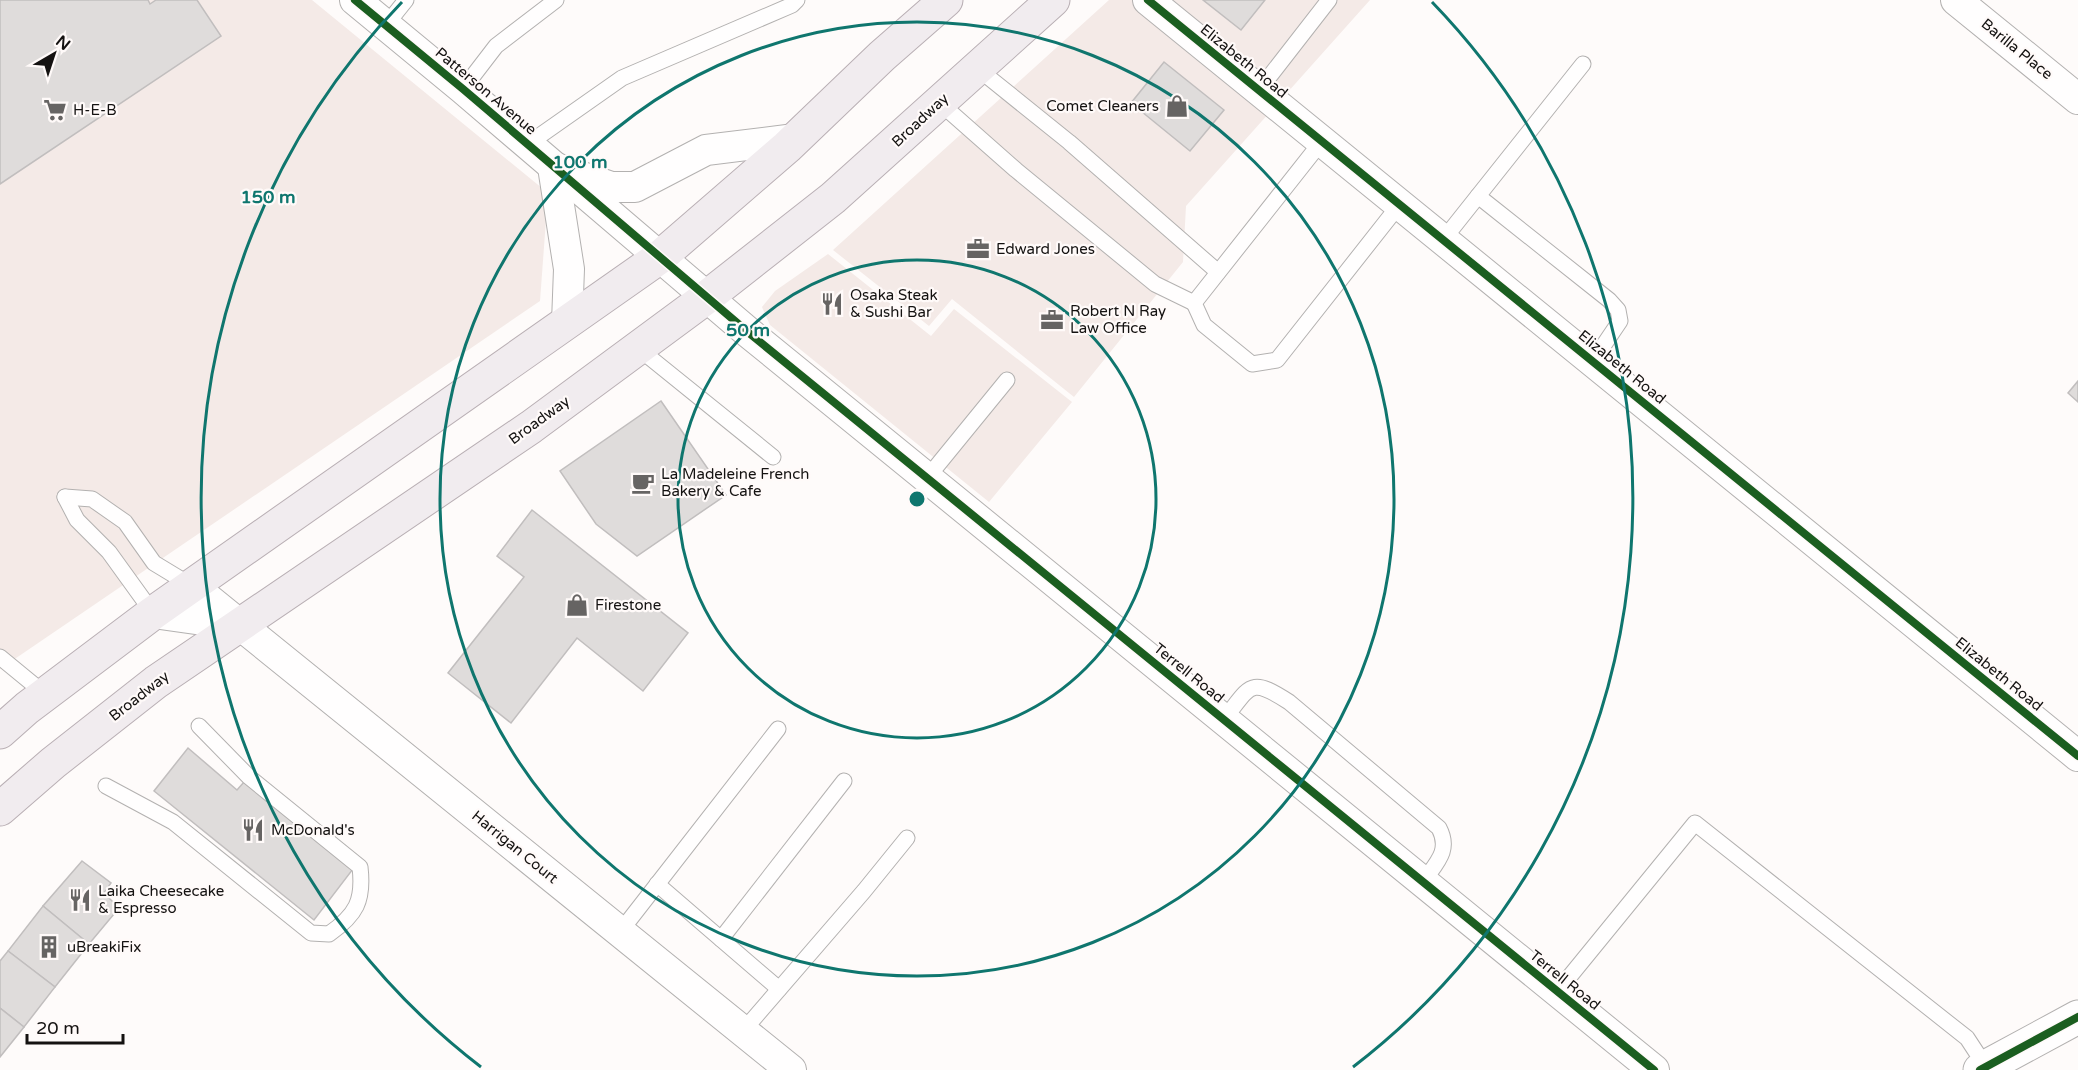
<svg xmlns="http://www.w3.org/2000/svg" width="2078" height="1070" font-family="'Varela Round',sans-serif">
<rect width="100%" height="100%" fill="#fefbfa"/>
<g fill="#f4eae7">
<polygon points="0,0 312,0 548,193 540,301 0,669"/>
<polygon points="1109,0 1370,0 1186,206 1183,262 1074,397 952,299 929,326 833,250"/>
<polygon points="828,254 931,336 954,309 1072,402 989,502 770,325 762,307 775,291"/>
</g>
<g fill="#dfdcdb" stroke="#c1bebe" stroke-width="1.5">
<polygon points="0,0 148,0 150,4 156,0 197,0 221,36 0,184"/>
<polygon points="1203,0 1265,0 1241,30"/>
<polygon points="1164,62 1224,110 1190,151 1131,103"/>
<polygon points="2078,381 2078,402 2068,393"/>
<polygon points="661,401 726,495 637,556 596,524 560,471"/>
<polygon points="532,510 688,633 643,691 577,638 511,723 448,673 524,577 497,556"/>
<polygon points="188,748 237,790 244,782 353,869 314,920 154,791"/>
<polygon points="82,861 111,883 104,893 119,908 89,944 43,906"/>
<polygon points="43,906 89,944 55,987 8,951"/>
<polygon points="8,951 55,987 24,1027 0,1008 0,961"/>
<polygon points="0,1008 24,1027 0,1057"/>
</g>
<g fill="none" stroke-linecap="round" stroke-linejoin="round">
<g stroke="#b3b1b0" stroke-width="17">
<g id="lane">
<polyline points="386,25 406,0"/>
<polyline points="977,68 1069,142 1218,272"/>
<polyline points="463,89 496,46 556,0"/>
<polyline points="1259,90 1329,0"/>
<polyline points="940,103 1016,170 1155,284 1194,303"/>
<polyline points="1322,141 1194,303 1204,325 1252,364 1277,360 1400,204"/>
<polyline points="528,144 622,78 792,5 797,0"/>
<polyline points="1478,196 1609,300 1618,310 1620,321 1593,361"/>
<polyline points="1443,240 1583,64"/>
<polyline points="638,348 773,457"/>
<polyline points="927,478 1007,380"/>
<polyline points="65,497 92,499 125,522 154,563 192,586"/>
<polyline points="65,497 77,520 109,552 153,613"/>
<polyline points="0,657 45,694"/>
<path d="M1224,719C1251,686 1249,676 1289,702L1439,828C1451,851 1436,863 1423,882"/>
<path d="M106,786L173,822L311,933L329,934C356,915 364,901 360,867L249,777L199,726"/>
<polyline points="657,884 779,989"/>
<polyline points="620,932 778,729"/>
<polyline points="721,939 844,781"/>
<polyline points="1557,992 1695,823 1967,1038 1986,1067"/>
<polyline points="743,1031 864,891 907,838"/>
</g>
</g>
<g stroke="#b3b1b0" stroke-width="32">
<g id="street">
<polyline points="355,0 463,89 749,333 1654,1070"/>
<polyline points="1148,0 2078,756"/>
<polyline points="1956,0 2078,99"/>
<polyline points="567,322 569,269 553,167 611,187 635,187 706,150 795,139"/>
<polyline points="192,586 791,1070"/>
<polyline points="153,613 238,625"/>
</g>
</g>
<g stroke="#b3b1b0" stroke-width="35">
<polyline id="secondary" points="1980,1070 2078,1017"/>
</g>
<g stroke="#b9afb4" stroke-width="35">
<g id="primary">
<polyline points="0,732 27,708 153,613 660,257 787,147 882,56 946,0"/>
<polyline points="0,809 53,763 156,682 531,427 707,297 833,198 1053,0"/>
</g>
</g>
<use href="#lane" stroke="#fffefe" stroke-width="15"/>
<use href="#street" stroke="#fffefe" stroke-width="30"/>
<use href="#secondary" stroke="#fffefe" stroke-width="33"/>
<use href="#primary" stroke="#f1ecef" stroke-width="33"/>
<g stroke="#fffaf9" stroke-width="11">
<g id="cycleway">
<polyline points="355,0 463,89 749,333 1654,1070"/>
<polyline points="1148,0 2078,756"/>
<polyline points="1980,1070 2078,1017"/>
</g>
</g>
<use href="#cycleway" stroke="#1b5e20" stroke-width="8"/>
</g>
<g fill="none" stroke="#0f766e" stroke-width="3">
<circle cx="917" cy="499" r="239"/>
<circle cx="917" cy="499" r="477"/>
<path d="M481 1067A716 716 0 0 1 402 2M1432 2A716 716 0 0 1 1353 1067"/>
</g>
<defs>
<g id="shop-bare" transform="scale(1.8)"><path d="M-5-2.5h2.3a2.7 3.5 0 0 1 5.4 0H5L5.5 6h-11ZM-1.5-2.5h3a1.5 2.3 0 0 0-3 0Z" fill="#666463" stroke="#fffaf9" stroke-width="2.5" paint-order="stroke"/></g>
<g id="supermarket-bare" transform="scale(1.8)"><path d="M-6-5.5h2.5l.6 2H6L4.5 2H-2.5L-4.4-4H-6ZM-1.5 3.2a1.3 1.3 0 1 0 .1 0ZM3 3.2a1.3 1.3 0 1 0 .1 0Z" fill="#666463" stroke="#fffaf9" stroke-width="2.5" paint-order="stroke"/></g>
<g id="office-bare" transform="scale(1.8)"><path d="M-6-3h4V-5.5h4V-3h4V5H-6ZM-1-4.5V-3h2v-1.5ZM-6 0V1H6V0Z" fill="#666463" stroke="#fffaf9" stroke-width="2.5" paint-order="stroke"/></g>
<g id="restaurant-bare" transform="scale(1.8)"><path d="M-5-6h1v4h1v-4h1v4h1v-4h1v5L-1.5 .5V6h-2V.5L-5-1ZM5-6V6H3V1.5H1.5Q1.5-4 5-6Z" fill="#666463" stroke="#fffaf9" stroke-width="2.5" paint-order="stroke"/></g>
<g id="cafe-bare" transform="scale(1.8)"><path d="M-5.5-4.5H6V0H3Q3 3.5 0 3.5H-2.5Q-5.5 3.5-5.5 0ZM3-3.2v2h1.7v-2ZM-6 4.5H4V6H-6Z" fill="#666463" stroke="#fffaf9" stroke-width="2.5" paint-order="stroke"/></g>
<g id="building-bare" transform="scale(1.8)"><path d="M-4-6H4V6H1V3H-1V6H-4ZM-2.5-4.3h1.7v1.8h-1.7ZM.8-4.3h1.7v1.8H.8ZM-2.5-1h1.7V.8h-1.7ZM.8-1h1.7V.8H.8Z" fill="#666463" stroke="#fffaf9" stroke-width="2.5" paint-order="stroke"/></g>
</defs>
<g fill-rule="evenodd">
<use href="#shop-bare" x="1177" y="106"/>
<use href="#supermarket-bare" x="55" y="110"/>
<use href="#office-bare" x="978" y="249"/>
<use href="#restaurant-bare" x="832" y="304"/>
<use href="#office-bare" x="1052" y="320"/>
<use href="#cafe-bare" x="643" y="483"/>
<use href="#shop-bare" x="577" y="605"/>
<use href="#restaurant-bare" x="253" y="830"/>
<use href="#restaurant-bare" x="80" y="900"/>
<use href="#building-bare" x="49" y="947"/>
</g>
<g text-anchor="middle" stroke-width="4.5" stroke-linejoin="round" paint-order="stroke">
<g font-size="15" fill="#141211" stroke="#fffaf9">
<text transform="translate(2017 49) rotate(39)" y="5">Barilla Place</text>
<text transform="translate(1244 61) rotate(39)" y="5">Elizabeth Road</text>
<text transform="translate(486 91) rotate(40)" y="5">Patterson Avenue</text>
<text transform="translate(920 120) rotate(-43)" y="5">Broadway</text>
<text transform="translate(1622 367) rotate(39)" y="5">Elizabeth Road</text>
<text transform="translate(539 420) rotate(-36)" y="5">Broadway</text>
<text transform="translate(1189 673) rotate(39)" y="5">Terrell Road</text>
<text transform="translate(1999 674) rotate(39)" y="5">Elizabeth Road</text>
<text transform="translate(139 696) rotate(-38)" y="5">Broadway</text>
<text transform="translate(515 847) rotate(39)" y="5">Harrigan Court</text>
<text transform="translate(1565 980) rotate(39)" y="5">Terrell Road</text>
</g>
<g font-size="15" fill="#141211" stroke="#fffaf9" text-anchor="start">
<text x="1159" y="111" text-anchor="end">Comet Cleaners</text>
<text x="73" y="115">H-E-B</text>
<text x="996" y="254">Edward Jones</text>
<text x="850" y="300">Osaka Steak<tspan x="850" dy="17">&amp; Sushi Bar</tspan></text>
<text x="1070" y="316">Robert N Ray<tspan x="1070" dy="17">Law Office</tspan></text>
<text x="661" y="479">La Madeleine French<tspan x="661" dy="17">Bakery &amp; Cafe</tspan></text>
<text x="595" y="610">Firestone</text>
<text x="271" y="835">McDonald's</text>
<text x="98" y="896">Laika Cheesecake<tspan x="98" dy="17">&amp; Espresso</tspan></text>
<text x="67" y="952">uBreakiFix</text>
</g>
</g>
<circle cx="917" cy="499" r="9" fill="#0f766e" stroke="#fffaf9" stroke-width="3"/>
<g font-size="18" text-anchor="middle" font-weight="bold" fill="#0f766e" stroke="#fffaf9" stroke-width="4.5" stroke-linejoin="round" paint-order="stroke">
<text x="580" y="168">100 m</text>
<text x="268" y="203">150 m</text>
<text x="748" y="336">50 m</text>
</g>
<g transform="translate(54 54) rotate(39)" stroke="#fffaf9" stroke-width="4.5" paint-order="stroke">
<path d="M0-4.5L10 22L0 15L-10 22Z" fill="#141211"/>
<text y="-9" font-size="16" font-weight="bold" text-anchor="middle" fill="#141211">N</text>
</g>
<path d="M27 1034v9h96v-9" fill="none" stroke="#141211" stroke-width="3"/>
<text x="36" y="1034" font-size="18" fill="#141211" stroke="#fffaf9" stroke-width="4.5" paint-order="stroke">20 m</text>
</svg>
